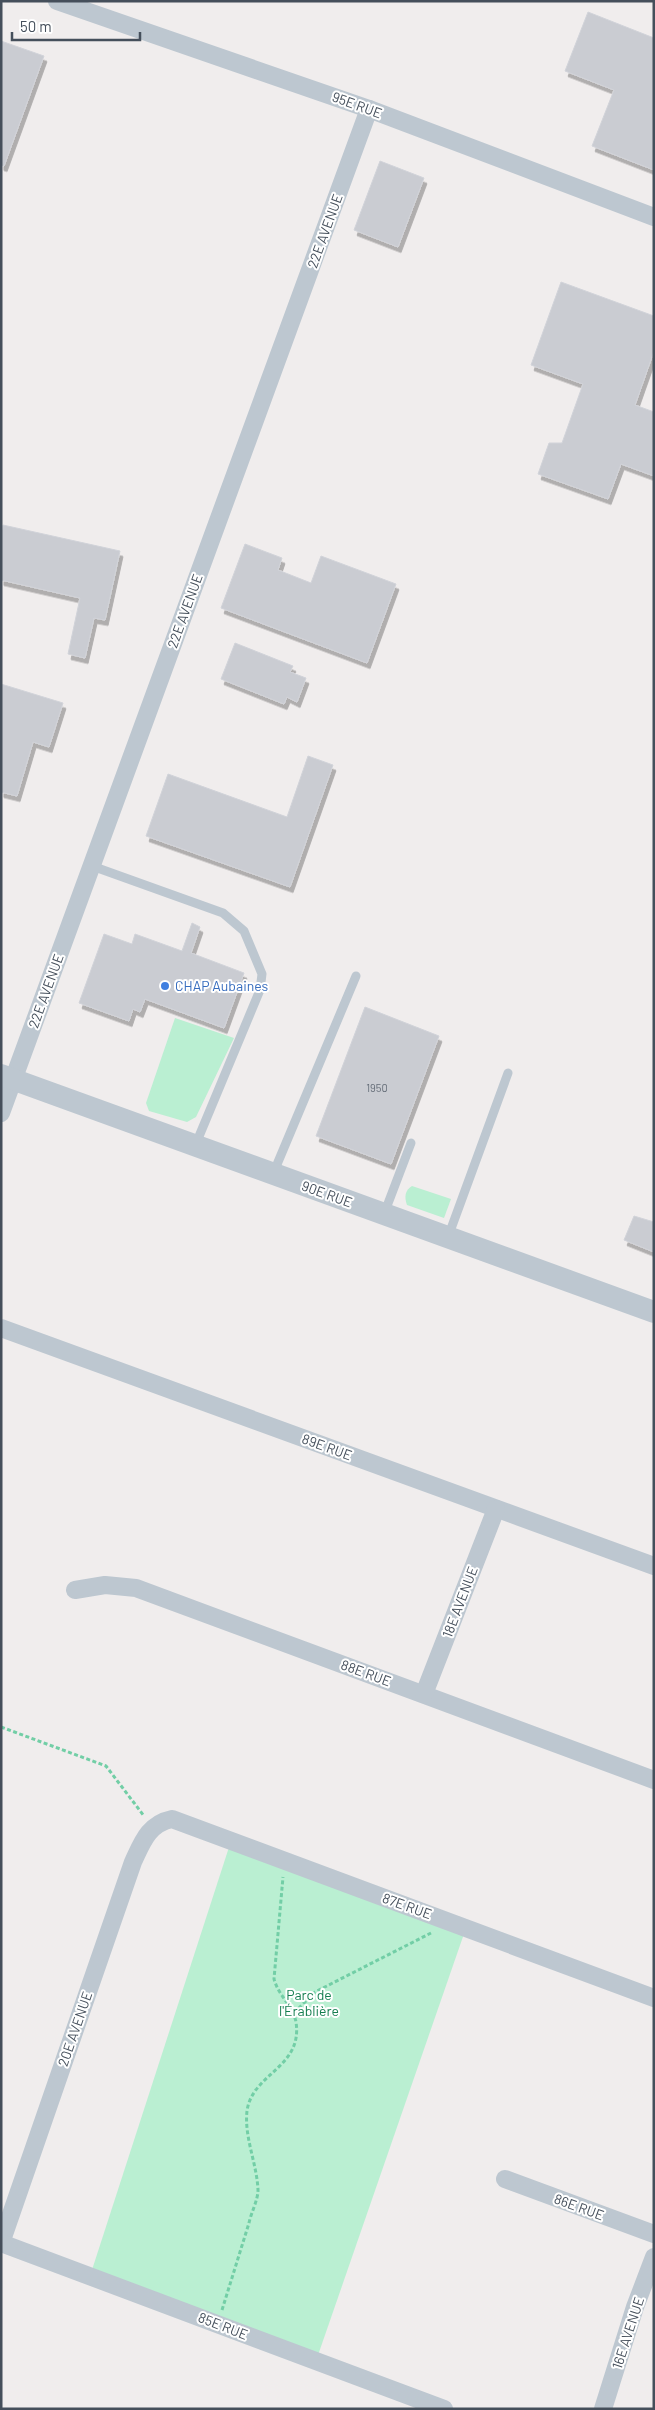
<svg xmlns="http://www.w3.org/2000/svg" width="655" height="2410" font-family="Barlow,sans-serif">
<defs>
<filter id="shadow"><feDropShadow dx="3" dy="5.5" stdDeviation="0" flood-color="#0004"/></filter>
</defs>
<rect width="100%" height="100%" fill="#f0eded"/>
<g fill="#baefd2">
<polygon points="175,1018 234,1038 196,1117 187,1122 149,1111 146,1103"/>
<path d="M412,1186L451,1199L444,1218L407,1205C404,1197 405,1190 412,1186Z"/>
<polygon points="231,1841 466,1928 316,2361 90,2276"/>
</g>
<g fill="#caccd2" stroke="#d1d3d9" filter="url(#shadow)">
<polygon points="588,12 654,38 654,170 592,146 614,90 565,71"/>
<polygon points="1,41 44,56 4,166 1,165"/>
<polygon points="380,161 424,178 398,247 354,230"/>
<polygon points="561,282 654,316 654,351 635,405 654,412 654,476 621,464 608,499 538,474 549,443 562,443 583,384 531,365"/>
<polygon points="3,525 120,551 105,620 94,618 85,658 68,654 80,598 1,580 1,534"/>
<polygon points="245,544 282,558 278,570 311,583 321,556 396,584 367,663 221,608"/>
<polygon points="235,643 293,666 290,672 306,678 297,702 287,697 284,704 221,679"/>
<polygon points="1,684 63,703 49,747 33,742 17,796 1,792"/>
<polygon points="308,756 333,765 290,887 146,836 168,774 287,817"/>
<polygon points="192,923 200,927 191,953 244,973 224,1028 145,999 140,1012 133,1009 129,1021 79,1003 104,934 132,944 135,934 182,951"/>
<polygon points="365,1007 439,1036 391,1164 316,1136"/>
<polygon points="634,1216 654,1222 654,1252 624,1240"/>
</g>
<g fill="none" stroke-linecap="round" stroke-linejoin="round">
<g stroke="#72cea6" stroke-width="3" stroke-dasharray="4 2.5" stroke-linecap="butt">
<polyline points="1,1727 106,1766 144,1816"/>
<polyline points="294,2013 315,1992 431,1933"/>
<path d="M222,2310C231,2281 240,2252 249,2223C251,2213 258,2200 258,2190C257,2164 244,2137 247,2111C252,2073 303,2068 296,2022C293,2006 278,1995 274,1979L283,1877"/>
</g>
<g stroke="#bdc7d0" stroke-width="9">
<polyline points="92,866 223,913 244,931 262,974 260,990 195,1146"/>
<polyline points="273,1174 356,976"/>
<polyline points="384,1214 411,1143"/>
<polyline points="448,1237 508,1073"/>
</g>
<g stroke="#bdc7d0" stroke-width="18">
<polyline points="57,1 369,109 654,217"/>
<polyline points="1,1113 369,109"/>
<polyline points="1,1328 654,1566"/>
<polyline points="75,1590 105,1585 136,1588 654,1780"/>
<polyline points="424,1694 496,1509"/>
<polyline points="505,2179 654,2234"/>
<path d="M1,2243L133,1862C142,1843 148,1824 172,1819L654,1998"/>
<polyline points="1,2243 444,2409"/>
<polyline points="603,2409 635,2307 654,2257"/>
</g>
<polyline stroke="#bdc7d0" stroke-width="22" points="1,1075 654,1312"/>
</g>
<circle fill="#3f7fe0" stroke="#fff" stroke-width="2" cx="165" cy="986" r="5"/>
<g text-anchor="middle" stroke-width="4" stroke-linejoin="round" paint-order="stroke">
<g font-size="11" fill="#666e79">
<text x="377" y="1092">1950</text>
</g>
<g font-size="14" fill="#454f5b" stroke="#fff">
<text transform="translate(357 105) rotate(20)" y="5">95E RUE</text>
<text transform="translate(325 231) rotate(-70)" y="5">22E AVENUE</text>
<text transform="translate(185 611) rotate(-70)" y="5">22E AVENUE</text>
<text transform="translate(46 991) rotate(-70)" y="5">22E AVENUE</text>
<text transform="translate(327 1194) rotate(20)" y="5">90E RUE</text>
<text transform="translate(327 1447) rotate(20)" y="5">89E RUE</text>
<text transform="translate(460 1602) rotate(-69)" y="5">18E AVENUE</text>
<text transform="translate(366 1673) rotate(20)" y="5">88E RUE</text>
<text transform="translate(407 1906) rotate(20)" y="5">87E RUE</text>
<text transform="translate(75 2029) rotate(-71)" y="5">20E AVENUE</text>
<text transform="translate(579 2207) rotate(20)" y="5">86E RUE</text>
<text transform="translate(223 2326) rotate(21)" y="5">85E RUE</text>
<text transform="translate(628 2333) rotate(-72)" y="5">16E AVENUE</text>
</g>
<g font-size="14" fill="#366cbe" stroke="#fff" text-anchor="start">
<text x="175" y="991">CHAP Aubaines</text>
</g>
<g font-size="14" fill="#157e50" stroke="#fff">
<text x="309" y="2000">Parc de<tspan x="309" dy="16">l'Érablière</tspan></text>
</g>
</g>
<rect width="655" height="2410" fill="none" stroke="#454f5b" stroke-width="5"/>
<path d="M12 32v8h128v-8" fill="none" stroke="#454f5b" stroke-width="2.5"/>
<text x="20" y="32" font-size="15" fill="#454f5b" stroke="#ffffff" stroke-width="4" paint-order="stroke">50 m</text>
</svg>
